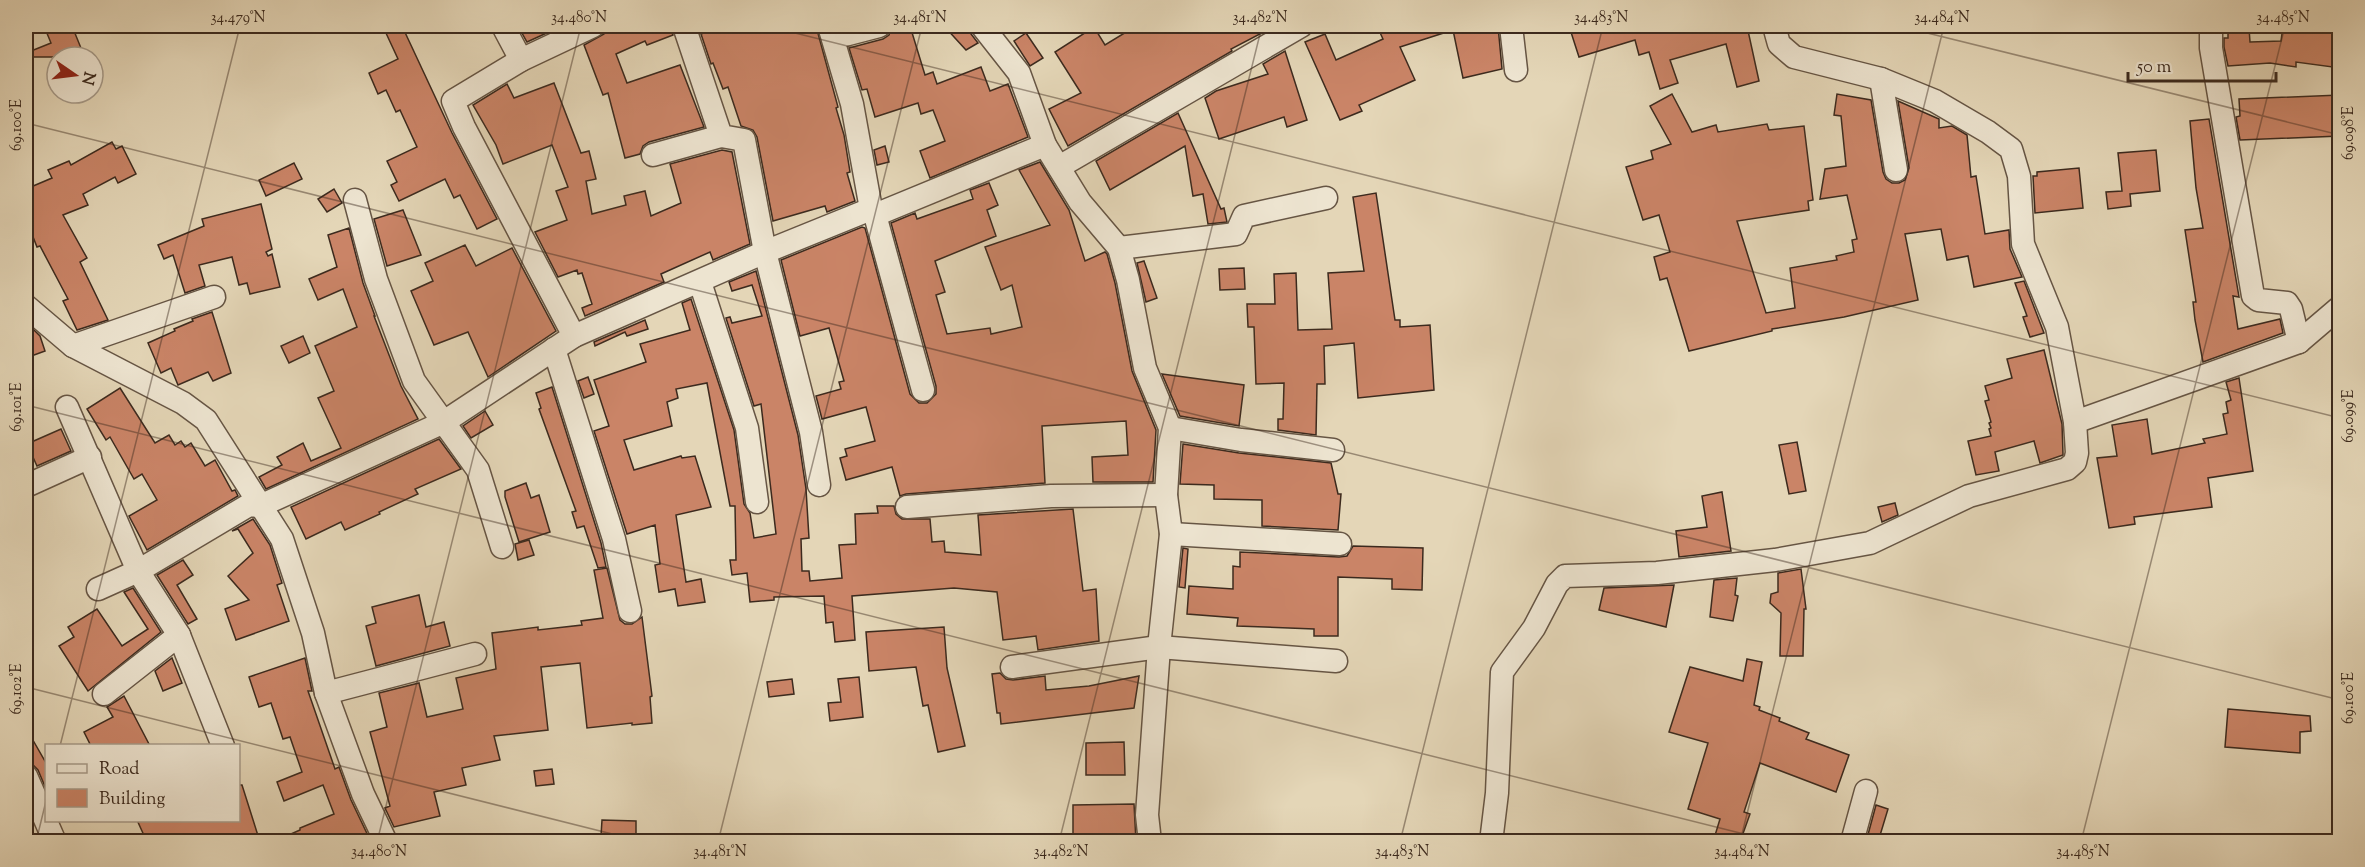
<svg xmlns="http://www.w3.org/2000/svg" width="2365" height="867" font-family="'Sorts Mill Goudy',serif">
<rect width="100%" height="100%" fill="#e4d6b7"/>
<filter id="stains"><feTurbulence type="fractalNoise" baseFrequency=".00333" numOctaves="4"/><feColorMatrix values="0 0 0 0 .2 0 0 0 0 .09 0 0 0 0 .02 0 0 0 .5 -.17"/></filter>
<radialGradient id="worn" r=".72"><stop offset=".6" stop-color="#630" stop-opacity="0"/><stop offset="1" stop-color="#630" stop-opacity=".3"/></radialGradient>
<g fill="#ca8467" stroke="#3c2a1e" stroke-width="1.5">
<polygon points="44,26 72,26 83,53 73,57 26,57 26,53 51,43"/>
<polygon points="397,26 402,26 452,133 497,219 477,229 460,195 454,198 445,179 399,201 391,185 397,182 387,161 417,147 400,110 396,112 386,90 378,94 369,73 398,59 385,31"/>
<polygon points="518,26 562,26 527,42"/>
<polygon points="606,26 671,26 673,35 647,45 645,41 616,54 627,83 680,65 704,127 649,142 643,146 640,154 625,158 608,93 603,95 584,45 604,34"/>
<polygon points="724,26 816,26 838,107 836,108 844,135 850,172 847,173 855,201 827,212 825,206 773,221 757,137 753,130 741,126 728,87 723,89 713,63 711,64 701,34"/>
<polygon points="892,26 910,26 925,75 933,72 937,84 981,67 990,91 1008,84 1028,137 930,178 920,151 945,141 933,110 921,114 918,103 875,117 867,89 862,90 849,48 883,39 889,35"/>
<polygon points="944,26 969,26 971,34 978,43 966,50"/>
<polygon points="1136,26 1150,26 1154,31 1164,26 1275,26 1231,49 1232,51 1068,146 1049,109 1081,93 1055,52 1094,27 1105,45"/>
<polygon points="1377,26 1498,26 1502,69 1463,78 1453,30 1400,47 1415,80 1359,105 1362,111 1340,120 1305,42 1325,34 1336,60 1383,39"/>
<polygon points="1569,26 1747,26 1759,81 1737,87 1726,44 1670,60 1678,83 1660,89 1649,52 1639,55 1635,40 1579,57"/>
<polygon points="2283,26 2305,26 2304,29 2340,34 2340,68 2296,62 2296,67 2270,63 2228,66 2224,47 2224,38 2228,38 2228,29 2249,28 2250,42 2281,41"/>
<polygon points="1026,33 1043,58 1030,66 1014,41"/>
<polygon points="1285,51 1307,120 1287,127 1284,117 1219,139 1205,98 1216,91 1268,74 1263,64"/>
<polygon points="554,83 581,153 589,151 596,179 586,181 592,214 626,205 624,196 645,191 651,216 681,203 670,164 722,150 732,152 750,244 713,260 710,252 661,274 664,282 585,316 582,308 592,304 582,273 578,274 577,270 558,277 535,232 567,220 556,191 568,187 552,145 503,164 496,145 473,105 507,84 514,98"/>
<polygon points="1672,94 1692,132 1716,125 1718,132 1767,124 1769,130 1804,126 1813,200 1808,201 1809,210 1737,221 1766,313 1795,308 1790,268 1837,260 1836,256 1854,252 1852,240 1857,239 1847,195 1820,199 1825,169 1846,166 1841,116 1834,115 1837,94 1871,100 1883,172 1886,179 1892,183 1899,183 1905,180 1909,168 1898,101 1939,119 1939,128 1952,126 1967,135 1971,177 1976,176 1985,234 2009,230 2010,249 2022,277 1974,287 1968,256 1947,260 1941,229 1905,234 1918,300 1844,317 1772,329 1772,331 1689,351 1667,278 1660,280 1654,257 1670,252 1659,215 1643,220 1626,167 1653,159 1651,151 1671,144 1650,106"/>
<polygon points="2340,95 2340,136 2240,140 2236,117 2240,116 2239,99"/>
<polygon points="1178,113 1221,209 1224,208 1227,222 1208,224 1203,194 1193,196 1185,146 1110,190 1096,161"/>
<polygon points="2209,119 2239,297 2233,296 2238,329 2280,319 2283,333 2203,362 2195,320 2193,302 2196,302 2185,230 2203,228 2196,188 2190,121"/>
<polygon points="112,142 116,149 122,146 136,174 118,183 115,177 83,194 88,205 63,215 87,258 80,262 108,320 77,330 63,301 68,299 40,246 37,247 26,219 26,189 52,178 48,170 69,161 71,165"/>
<polygon points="885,146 889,162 877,165 874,150"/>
<polygon points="2156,150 2160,191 2130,194 2131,206 2108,209 2106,192 2122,191 2118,153"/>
<polygon points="1040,162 1069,210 1085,261 1105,252 1107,254 1115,283 1132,371 1156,430 1153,482 1093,482 1092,457 1128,455 1126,421 1042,426 1045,483 906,494 900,496 892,467 846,480 840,458 847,456 845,449 875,441 866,407 822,419 816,396 841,389 839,382 844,381 829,328 800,336 781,260 862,227 865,228 910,394 919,403 927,403 936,394 936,386 891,223 915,213 917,219 973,199 970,190 989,183 998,205 987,210 996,236 935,261 945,292 936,295 947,334 990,328 991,334 1022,327 1012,285 1001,290 985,247 1050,225 1019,170"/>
<polygon points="294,163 302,179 266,196 259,180"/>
<polygon points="2079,168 2083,208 2035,213 2033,176 2037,176 2037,172"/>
<polygon points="334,189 342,203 327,212 318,199"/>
<polygon points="1376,193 1395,320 1400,320 1400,327 1430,325 1434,390 1358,398 1354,343 1324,346 1325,384 1317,384 1316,435 1278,430 1278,419 1283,419 1284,383 1256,384 1254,327 1248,327 1247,304 1275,304 1274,274 1296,273 1298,330 1332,329 1328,273 1364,271 1353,197"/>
<polygon points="261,204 272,249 266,252 268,256 272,254 280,287 250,294 247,283 239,285 232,257 199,265 205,286 185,293 173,255 164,259 158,245 204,226 202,219"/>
<polygon points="403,210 421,255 387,266 374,219"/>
<polygon points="349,228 363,283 375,316 374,316 401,386 418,419 266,489 259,477 282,465 277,457 303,443 311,461 341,448 318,398 334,391 315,346 357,327 343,289 318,300 309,279 337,267 328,235"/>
<polygon points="465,245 476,266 512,248 556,331 488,377 468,332 434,345 411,291 433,281 425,263"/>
<polygon points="1144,261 1157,298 1146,302 1137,263"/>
<polygon points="1244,268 1245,289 1220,290 1219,269"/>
<polygon points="756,271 798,435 806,489 809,538 801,539 802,571 809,571 810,581 842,578 839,545 856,544 855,514 878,513 877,506 894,506 896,514 902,519 930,519 932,542 944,541 945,552 981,555 978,515 1073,509 1083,591 1096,589 1099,641 1038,650 1036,636 1003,640 997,592 954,588 852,596 855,640 835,642 833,622 826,623 824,596 774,597 774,600 750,602 747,573 732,575 730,560 736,560 735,506 730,506 707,383 676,389 678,398 667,402 672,426 624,440 634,470 681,456 682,458 695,456 711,507 676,515 686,582 701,579 705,602 678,606 675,589 659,592 655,565 660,564 655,525 627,534 594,431 609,426 594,380 646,362 640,344 690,330 682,303 691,299 734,430 744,504 750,513 754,538 776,534 761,404 754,406 726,318 730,317 732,323 762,316 752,285 732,291 729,282"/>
<polygon points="2024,281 2044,333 2030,337 2023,317 2027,316 2015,283"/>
<polygon points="212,312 231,373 213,381 208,372 178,385 171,368 161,373 148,343 175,331 174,329 193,321 192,319"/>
<polygon points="645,320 648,329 627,336 625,332 595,346 594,342"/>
<polygon points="34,330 40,336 45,351 26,358 26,333"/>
<polygon points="303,336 310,353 289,363 281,346"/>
<polygon points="2044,350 2062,424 2063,455 2040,463 2034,441 1995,452 1999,471 1976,475 1968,441 1991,436 1989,429 1991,428 1989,423 1991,422 1985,401 1989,400 1985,386 2012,378 2007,359"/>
<polygon points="1162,374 1244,385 1239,426 1180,416"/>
<polygon points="588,377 594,394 584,398 578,381"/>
<polygon points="2239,378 2253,471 2208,478 2212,507 2134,517 2135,524 2109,528 2097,458 2117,456 2112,425 2147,419 2152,454 2205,443 2203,439 2227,434 2223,414 2228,413 2226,402 2231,400 2226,382"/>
<polygon points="552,387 601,543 606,567 598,568 584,526 577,528 572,512 576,511 539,409 541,408 536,393"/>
<polygon points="120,388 155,443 169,435 175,445 181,441 185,447 191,443 205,466 215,460 232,491 235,490 238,496 147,550 129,516 157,500 142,474 134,479 110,437 106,440 87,409"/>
<polygon points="485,411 493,425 471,438 463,426"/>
<polygon points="61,429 71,451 37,466 27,444"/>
<polygon points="439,439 461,469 415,489 418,494 379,512 380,514 345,530 341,522 306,539 291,507"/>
<polygon points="1797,442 1806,491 1789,494 1779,445"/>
<polygon points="1183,444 1239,453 1331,463 1338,494 1341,494 1338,530 1262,526 1262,500 1214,499 1214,485 1180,484"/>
<polygon points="526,483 531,498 539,495 550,532 519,542 505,497 505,491"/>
<polygon points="1722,492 1731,551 1679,557 1676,531 1707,527 1702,496"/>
<polygon points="1895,503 1898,515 1882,522 1878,507"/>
<polygon points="253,519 270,545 282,583 277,585 289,621 236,640 225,609 249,600 228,576 253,553 238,529 232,531"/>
<polygon points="529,540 534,555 518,560 515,544"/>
<polygon points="1353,546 1423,548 1422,590 1392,589 1392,579 1338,577 1338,636 1314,636 1314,629 1237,626 1238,618 1187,614 1189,586 1233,589 1233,566 1240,567 1240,552 1339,557 1347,556"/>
<polygon points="1183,548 1188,549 1185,588 1179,587"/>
<polygon points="183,560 193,575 177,585 197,619 188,624 157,575"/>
<polygon points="607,568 620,620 625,624 632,624 642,617 652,696 650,697 652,723 632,725 632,723 587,728 580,663 541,667 548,730 494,736 500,760 462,768 466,785 434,792 440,816 394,827 385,808 390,806 370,732 387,727 379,693 419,683 427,717 463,709 456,678 496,669 492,633 538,627 538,630 582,625 581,621 603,618 594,570"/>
<polygon points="1801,569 1806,609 1804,609 1803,656 1780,656 1781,613 1770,603 1771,594 1778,592 1778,573"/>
<polygon points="1737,578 1735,595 1738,596 1733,621 1710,617 1714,580"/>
<polygon points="1674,585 1666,627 1599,610 1604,588"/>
<polygon points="133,588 161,632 88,691 59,646 74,637 68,627 97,609 122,646 148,629 124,592"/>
<polygon points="419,595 426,627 444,622 450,646 376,666 366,626 376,623 372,607"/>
<polygon points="944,627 947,668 965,746 938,752 928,705 923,706 916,667 869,671 866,632"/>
<polygon points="172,658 182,683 163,691 155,671"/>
<polygon points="305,658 312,691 308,691 335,769 339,767 351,800 371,842 273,842 300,830 300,828 334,814 323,785 284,801 277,782 302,772 290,737 283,739 271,703 259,707 249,677"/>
<polygon points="1747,659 1762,662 1754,705 1760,707 1759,710 1780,718 1779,721 1809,733 1806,739 1849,755 1836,792 1760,763 1744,812 1750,814 1740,842 1713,842 1720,819 1688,809 1708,743 1669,732 1690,667 1743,681"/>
<polygon points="1000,673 1006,679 1013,680 1045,676 1046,690 1089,686 1139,676 1134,708 1001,724 1000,713 997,713 992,674"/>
<polygon points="859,677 863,717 830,721 828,703 841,702 838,679"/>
<polygon points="792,679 794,694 769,697 767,682"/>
<polygon points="124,696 150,746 91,746 84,732 113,717 107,707"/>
<polygon points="2228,709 2310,716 2311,731 2300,732 2300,753 2225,747"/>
<polygon points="26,728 46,763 46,789 38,770 33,765 26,763"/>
<polygon points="1124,742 1125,775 1086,775 1086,743"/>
<polygon points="552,769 554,784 536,786 534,771"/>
<polygon points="238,785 242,785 260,842 147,842 137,820 238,820"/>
<polygon points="1134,804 1136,842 1073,842 1073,805"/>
<polygon points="1876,805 1888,809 1878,842 1866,842"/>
<polygon points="602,820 636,821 636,842 610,842 610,837 601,836"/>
</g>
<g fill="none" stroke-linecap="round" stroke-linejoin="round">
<g stroke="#654" stroke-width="25">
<g id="minor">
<polyline points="503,26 521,60"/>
<polyline points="684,26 721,136 744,140 765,252 811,432 819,485"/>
<polyline points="829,26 852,104 871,209"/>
<polyline points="982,26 1019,73 1045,145 1080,202 1119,248 1128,280 1145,368 1170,428 1166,495 1171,534 1159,647 1147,815 1150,842"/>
<polyline points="1511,26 1516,70"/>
<polyline points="2211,26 2211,48 2253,296 2258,300 2287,303 2291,309 2299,342"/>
<polyline points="833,38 879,26"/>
<polyline points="1881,79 1896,170"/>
<polyline points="653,155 721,136"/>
<polyline points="1059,167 1301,26"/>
<polyline points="355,200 376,279 414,381 478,470 502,547"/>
<polyline points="875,215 923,390"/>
<polyline points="1119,248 1236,234 1244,216 1326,198"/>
<polyline points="700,282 747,428 757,502"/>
<polyline points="26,306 73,346 183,403 206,420 282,539 313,633 326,693 363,794 386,842"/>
<polyline points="574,336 464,127 453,101 521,60 593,26"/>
<polyline points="73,346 214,297"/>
<polyline points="554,349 614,539 630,611"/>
<polyline points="67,407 138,571 179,635 223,746"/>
<polyline points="2075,422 2299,342 2340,307"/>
<polyline points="1170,428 1241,440 1333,450"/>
<polyline points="26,486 90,457"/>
<polyline points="907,507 1051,496 1166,495"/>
<polyline points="1171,534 1340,544"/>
<polyline points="98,589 138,571 249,505 260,506 444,422 574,336 765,252 871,209 875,215 1045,145"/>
<polyline points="1012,667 1159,647 1336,661"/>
<polyline points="326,693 475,654"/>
<polyline points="104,694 179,635"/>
<polyline points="26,776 55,842"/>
<polyline points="1491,842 1497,793 1502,672 1534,628 1557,584 1565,576 1657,573 1775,560 1870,543 1969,496 2067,469 2075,462 2077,453 2075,422 2057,327 2023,244 2019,176 2011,149 1988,132 1935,101 1881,79 1794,57 1779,44 1774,26"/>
<polyline points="1852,842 1866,791"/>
</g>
</g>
<use href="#minor" stroke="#ede4d0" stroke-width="22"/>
</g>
<path fill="none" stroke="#3c2a1e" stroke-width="1.5" stroke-opacity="0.45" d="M767,26L2340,418M1899,26L2340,135M26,123L2340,700M26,405L1776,842M26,687L644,842M60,746L240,26M36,842L46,801M377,842L581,26M718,842L922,26M1059,842L1262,26M1400,842L1603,26M1740,842L1944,26M2081,842L2285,26"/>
<rect width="2365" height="867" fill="none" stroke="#e4d6b7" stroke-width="66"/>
<rect x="45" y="744" width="195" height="78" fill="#ede4d0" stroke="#a69a89" stroke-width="1.5"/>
<rect x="57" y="764" width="30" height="9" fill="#ede4d0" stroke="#a69a89" stroke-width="1.5"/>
<text x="99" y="774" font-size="18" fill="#3c2a1e">Road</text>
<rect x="57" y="789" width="30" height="18" fill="#ca8467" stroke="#a69a89" stroke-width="1.5"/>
<text x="99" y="804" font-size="18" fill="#3c2a1e">Building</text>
<g transform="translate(75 75) rotate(104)"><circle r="28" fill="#ede4d0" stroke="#a69a89" stroke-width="1.5"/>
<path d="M0-4.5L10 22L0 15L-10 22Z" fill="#8f2418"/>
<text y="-9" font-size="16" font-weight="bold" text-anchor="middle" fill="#3c2a1e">N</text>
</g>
<path d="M2128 72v9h148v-9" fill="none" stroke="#3c2a1e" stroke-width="3"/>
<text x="2137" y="72" font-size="18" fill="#3c2a1e" stroke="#ede4d0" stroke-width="4.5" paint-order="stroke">50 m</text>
<rect x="33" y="33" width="2299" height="801" fill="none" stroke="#3c2a1e" stroke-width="2"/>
<g font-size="15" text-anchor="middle" fill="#3c2a1e">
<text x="238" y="22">34.479°N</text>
<text x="579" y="22">34.480°N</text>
<text x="920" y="22">34.481°N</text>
<text x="1260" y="22">34.482°N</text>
<text x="1601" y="22">34.483°N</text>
<text x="1942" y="22">34.484°N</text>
<text x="2283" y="22">34.485°N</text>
<text transform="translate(16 125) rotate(-90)" y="5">69.100°E</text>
<text transform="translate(2348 133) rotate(-90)" y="5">69.098°E</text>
<text transform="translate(16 407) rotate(-90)" y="5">69.101°E</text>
<text transform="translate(2348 416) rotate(-90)" y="5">69.099°E</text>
<text transform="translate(16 689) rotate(-90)" y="5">69.102°E</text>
<text transform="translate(2348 698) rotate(-90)" y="5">69.100°E</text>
<text x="379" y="856">34.480°N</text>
<text x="720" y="856">34.481°N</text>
<text x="1061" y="856">34.482°N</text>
<text x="1402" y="856">34.483°N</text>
<text x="1742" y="856">34.484°N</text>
<text x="2083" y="856">34.485°N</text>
</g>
<rect width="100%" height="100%" filter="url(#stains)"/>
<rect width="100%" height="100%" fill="url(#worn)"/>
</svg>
